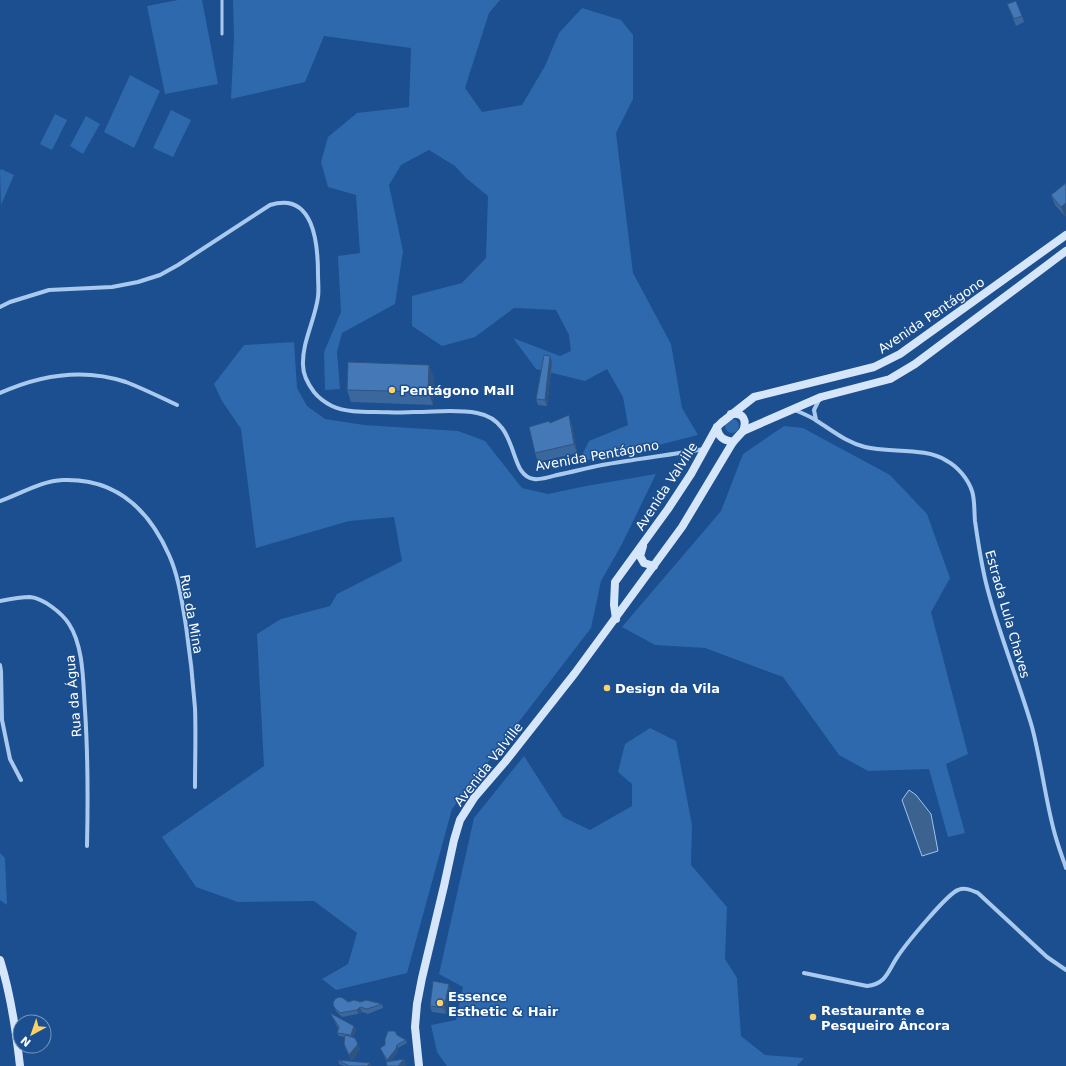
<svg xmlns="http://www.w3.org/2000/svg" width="1066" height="1066" font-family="'DejaVu Sans',sans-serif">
<rect width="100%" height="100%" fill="#1b4f8f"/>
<g fill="#2e69ad">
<polygon points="178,0 202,0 218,84 165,94 147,6"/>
<polygon points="233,0 500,0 489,13 465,88 482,112 522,105 545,66 559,33 582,8 621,20 633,35 633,99 616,133 633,273 671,344 682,408 698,435 619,455 586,460 583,453 589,441 628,425 623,397 607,369 585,381 536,369 513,338 560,356 571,351 569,335 556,310 514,308 475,337 442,346 412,326 412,296 462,283 486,258 488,196 466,178 455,166 429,150 401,165 389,185 403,251 395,304 342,333 337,352 340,389 325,390 324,352 341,312 338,256 360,253 356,195 328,187 321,162 328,137 357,113 409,107 411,48 324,36 305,82 231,99 234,38"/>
<polygon points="130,75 160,91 134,148 104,132"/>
<polygon points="171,110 191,120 173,157 153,148"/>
<polygon points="55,114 67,120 52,150 40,144"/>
<polygon points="86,116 100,124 83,154 70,146"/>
<polygon points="1,169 14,175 1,205 0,171"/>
<polygon points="294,342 297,388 307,406 325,419 364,425 458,431 485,441 522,488 548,494 586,486 656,474 622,544 601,581 591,628 452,809 407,973 336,990 322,979 348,964 357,933 314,901 238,902 196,887 162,837 264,766 257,634 281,619 330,606 337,594 402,561 394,517 349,521 256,548 241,429 222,401 214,384 244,345"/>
<circle cx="732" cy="426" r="7"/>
<polygon points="784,426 803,428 890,475 927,514 950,578 931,612 968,754 946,764 965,833 948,837 929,769 868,771 839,755 783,677 705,648 655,645 622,627 721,511 743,454"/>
<polygon points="650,728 676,741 692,825 691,865 727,907 725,959 737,978 741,1036 765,1055 804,1058 797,1066 447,1066 437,1052 431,1025 456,1020 463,987 439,974 474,818 524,756 563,817 590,830 632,806 632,784 618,772 625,744"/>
<polygon points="0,853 5,858 7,905 0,900"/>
</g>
<polygon fill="#3c6290" stroke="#9cc4f0" points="909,790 916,795 931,814 938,851 922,856 902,800"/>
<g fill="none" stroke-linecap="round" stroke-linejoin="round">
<polyline stroke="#a9c9ee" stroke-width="3" points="222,0 222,34"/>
<g stroke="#a9c9ee" stroke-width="4">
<path d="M0,307L10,302L49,290L112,287L138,282L160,275L178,265L270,205C314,191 318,244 318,274C318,282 319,290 318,297C315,320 302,342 303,365C303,375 308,384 314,392C318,397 326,403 332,406C345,412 361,412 375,412C388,412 401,413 414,412C436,412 456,409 477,413C521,421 507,476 534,479C541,480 550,477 557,475C572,472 587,468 602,465C636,459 670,455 704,449"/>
<path d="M0,393C40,375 84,368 126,382C144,389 160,397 177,405"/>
<path d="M793,409C801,413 810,416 817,421C833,431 846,442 865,447C889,453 927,447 947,461C958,467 968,479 972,491C975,500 974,511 975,521C978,542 981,562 986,583C998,632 1018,679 1032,727C1041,761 1045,797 1054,831C1057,843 1062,856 1066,868"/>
<polyline points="816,420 814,410 820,398"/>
<path d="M0,501C21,494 40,481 63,480C116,478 149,510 169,555C179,577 182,602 186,626C190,653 193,680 195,708C196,734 195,760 195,787"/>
<path d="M0,601C10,599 20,597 30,597C43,598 62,613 69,624C84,647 83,683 85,710C88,755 88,801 87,846"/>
<polyline points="0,665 1,671 2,720 10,759 21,780"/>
<path d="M804,973L867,986C887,984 888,970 898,956C906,944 947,894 958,890C965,887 971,890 978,893L1047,957L1066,970"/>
</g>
<g stroke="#d6e6fa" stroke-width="8">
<path d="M731,414C744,412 747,421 743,431"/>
<path d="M717,427C718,437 723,440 733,442"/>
<polyline points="643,546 640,556 644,563 654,566"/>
<polyline points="616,619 614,605 615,582 668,509 691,474 717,427 721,423 754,397 874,367 900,354 1066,235"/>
<path d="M0,960C11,995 16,1030 20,1066"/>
<polyline points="419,1066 415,1027 417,1004 422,978 444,886 454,840 460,820 474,798 505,762 575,673 682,527 733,442 743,431 821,397 890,379 915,364 1066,251"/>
</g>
</g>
<g fill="#3a679d">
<polygon points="1007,4 1022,16 1024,22 1016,26"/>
<polygon points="1066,183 1066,215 1065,216 1055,205 1051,195"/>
<polygon points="552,362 547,406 538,405 536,399"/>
<polygon points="434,377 433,405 351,402 347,390"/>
<polygon points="572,425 577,453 538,462 535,453"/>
<polygon points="451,990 446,1014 432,1012 430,1006"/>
<polygon points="348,1002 361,1002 382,1004 383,1008 368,1014 362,1012 358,1014 342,1017 336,1011 334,1007"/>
<polygon points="330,1013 354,1026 356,1030 353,1037 360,1049 352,1061 346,1050 344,1044 345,1037 339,1036 337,1033 338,1028"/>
<polygon points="397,1035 406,1040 407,1043 398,1048 397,1053 390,1061 404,1059 406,1065 406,1066 387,1066 387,1062 380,1048 385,1045"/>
<polygon points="338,1060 370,1063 371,1066 344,1066 339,1064"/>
</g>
<g fill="#305480">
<polygon points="1066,203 1066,215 1065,216 1061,207"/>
<polygon points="550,356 552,362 547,406 545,400"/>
<polygon points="429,365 434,377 433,405 428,392"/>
<polygon points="569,415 572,425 577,453 574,444"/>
<polygon points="449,984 451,990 446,1014 444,1008"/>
<polygon points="360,1007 362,1012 358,1014 357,1010"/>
<polygon points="354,1026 356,1030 352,1039 351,1035"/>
<polygon points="358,1044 360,1049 352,1061 349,1055"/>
<polygon points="397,1045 398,1048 397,1053 388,1063 387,1060"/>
<polygon points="404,1059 406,1065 406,1066 398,1066"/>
<polygon points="370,1063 371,1066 367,1066"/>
</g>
<g fill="#4478b7" stroke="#305480">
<polygon points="1016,1 1022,16 1014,19 1007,4"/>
<polygon points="1066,183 1066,203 1061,207 1051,195"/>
<polygon points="544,355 550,356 545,400 536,399"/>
<polygon points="348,362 429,365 428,392 347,390"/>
<polygon points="569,415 574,444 535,453 529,427 549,421 550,423"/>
<polygon points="433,981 449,984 444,1008 430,1006"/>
<polygon points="339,997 343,998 348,1002 354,1000 361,1002 366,1000 382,1004 367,1009 360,1007 357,1010 340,1013 334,1007 333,1003 335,999"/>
<polygon points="330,1013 354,1026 351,1035 337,1033 339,1027"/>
<polygon points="388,1031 395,1031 397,1035 406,1040 397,1045 396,1049 387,1060 380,1048 385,1045 385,1039"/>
<polygon points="345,1035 355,1038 358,1044 349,1055 344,1044"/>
<polygon points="404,1059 398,1066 387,1066 386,1062"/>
<polygon points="338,1060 370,1063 367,1066 349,1066"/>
</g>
<g fill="#ffd166" stroke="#1b4f8f" stroke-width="1.5">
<circle cx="392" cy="390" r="4"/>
<circle cx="607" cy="688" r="4"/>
<circle cx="440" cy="1003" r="4"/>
<circle cx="813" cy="1017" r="4"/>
</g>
<g text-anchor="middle" stroke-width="3" stroke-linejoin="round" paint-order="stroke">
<g font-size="13" fill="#fff" stroke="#1b4f8f">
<text transform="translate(931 315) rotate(-34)" y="5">Avenida Pentágono</text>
<text transform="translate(597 455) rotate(-10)" y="5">Avenida Pentágono</text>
<text transform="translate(666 486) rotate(-57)" y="5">Avenida Valville</text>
<text transform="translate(192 614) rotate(80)" y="5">Rua da Mina</text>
<text transform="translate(1008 614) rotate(74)" y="5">Estrada Lula Chaves</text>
<text transform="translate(73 696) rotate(-95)" y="5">Rua da Água</text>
<text transform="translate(488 764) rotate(-52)" y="5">Avenida Valville</text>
</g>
<g font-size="13" font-weight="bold" fill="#fff" stroke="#1b4f8f" text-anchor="start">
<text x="400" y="395">Pentágono Mall</text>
<text x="615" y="693">Design da Vila</text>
<text x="448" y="1001">Essence<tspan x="448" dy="15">Esthetic &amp; Hair</tspan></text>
<text x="821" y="1015">Restaurante e<tspan x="821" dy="15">Pesqueiro Âncora</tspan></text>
</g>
</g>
<g transform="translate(32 1034) rotate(220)"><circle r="19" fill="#1b4f8f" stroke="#7695bc"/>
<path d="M0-3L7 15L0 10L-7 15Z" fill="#ffd166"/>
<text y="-6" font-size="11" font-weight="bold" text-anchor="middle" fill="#ffffff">N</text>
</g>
</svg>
